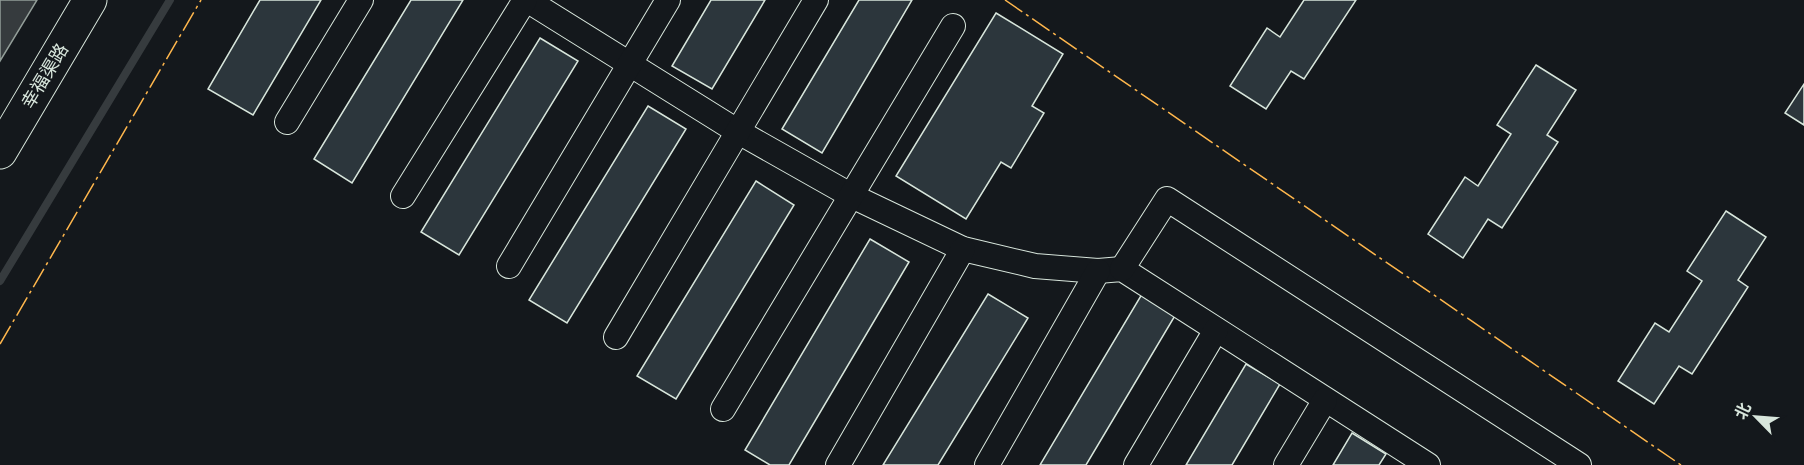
<svg xmlns="http://www.w3.org/2000/svg" width="1804" height="465" font-family="'DM Sans','Noto Sans SC',sans-serif">
<rect width="100%" height="100%" fill="#14181c"/>
<polygon fill="#363b3e" stroke="#939e99" stroke-width="1.5" points="0,0 37,0 0,61"/>
<g fill="none" stroke-linecap="round" stroke-linejoin="round">
<polyline stroke="#363b3e" stroke-width="8" points="0,281 170,0"/>
</g>
<g fill="#2c363c" stroke="#d8e6dc" stroke-width="1.5">
<polygon points="260,0 321,0 253,115 208,89"/>
<polygon points="411,0 463,0 352,183 314,159"/>
<polygon points="711,0 765,0 712,89 672,66"/>
<polygon points="859,0 912,0 822,153 782,129"/>
<polygon points="1304,0 1356,0 1304,79 1291,71 1266,109 1230,86 1267,28 1280,37"/>
<polygon points="996,13 1063,54 1032,106 1044,113 1011,168 1001,162 966,219 896,176"/>
<polygon points="540,38 578,61 459,255 421,232"/>
<polygon points="1536,65 1576,90 1547,135 1558,142 1502,228 1488,219 1463,258 1428,234 1465,177 1478,186 1511,134 1497,125"/>
<polygon points="1804,84 1804,125 1785,113"/>
<polygon points="648,106 686,129 567,323 529,300"/>
<polygon points="756,181 794,205 676,399 637,376"/>
<polygon points="1726,211 1766,237 1738,280 1748,287 1692,374 1679,366 1654,404 1618,381 1655,323 1669,332 1702,281 1687,271"/>
<polygon points="870,239 909,262 789,465 770,465 745,450"/>
<polygon points="988,294 1028,318 938,465 883,465"/>
<polygon points="1142,294 1176,314 1086,465 1040,465"/>
<polygon points="1246,364 1280,384 1232,465 1186,465"/>
<polygon points="1352,433 1386,454 1379,465 1333,465"/>
</g>
<g fill="none" stroke-linecap="round" stroke-linejoin="round">
<g stroke="#d8e6dc" stroke-width="26">
<g id="street">
<polyline points="527,0 737,131 852,196 963,249 1035,266 1098,271 1122,269 1428,465"/>
<polyline points="287,122 361,0"/>
<polyline points="403,196 525,0"/>
<polyline points="509,266 668,0"/>
<polyline points="1122,269 1167,199 1579,465"/>
<polyline points="616,337 816,0"/>
<polyline points="723,409 953,26"/>
<polyline points="838,465 963,249"/>
<polyline points="987,465 1098,271"/>
<polyline points="1136,465 1216,330"/>
<polyline points="1286,465 1325,400"/>
</g>
</g>
<g stroke="#d8e6dc" stroke-width="35">
<polyline id="secondary" points="0,152 90,0"/>
</g>
<use href="#street" stroke="#14181c" stroke-width="24"/>
<use href="#secondary" stroke="#14181c" stroke-width="33"/>
<g stroke="#ffb74d" stroke-width="1.5" stroke-dasharray="21 4.5 3 4.5" stroke-linecap="butt">
<polyline points="1005,0 1681,465"/>
<polyline points="0,344 201,0"/>
</g>
</g>
<g text-anchor="middle" stroke-width="4.5" stroke-linejoin="round" paint-order="stroke">
<g font-size="18" fill="#d8e6dc" stroke="#14181c">
<text transform="translate(45 76) rotate(-59)" y="6">幸福渠路</text>
</g>
</g>
<g transform="translate(1756 417) rotate(295)" stroke="#14181c" stroke-width="4.5" paint-order="stroke">
<path d="M0-4.5L10 22L0 15L-10 22Z" fill="#d8e6dc"/>
<text y="-9" font-size="16" font-weight="bold" text-anchor="middle" fill="#d8e6dc">北</text>
</g>
</svg>
